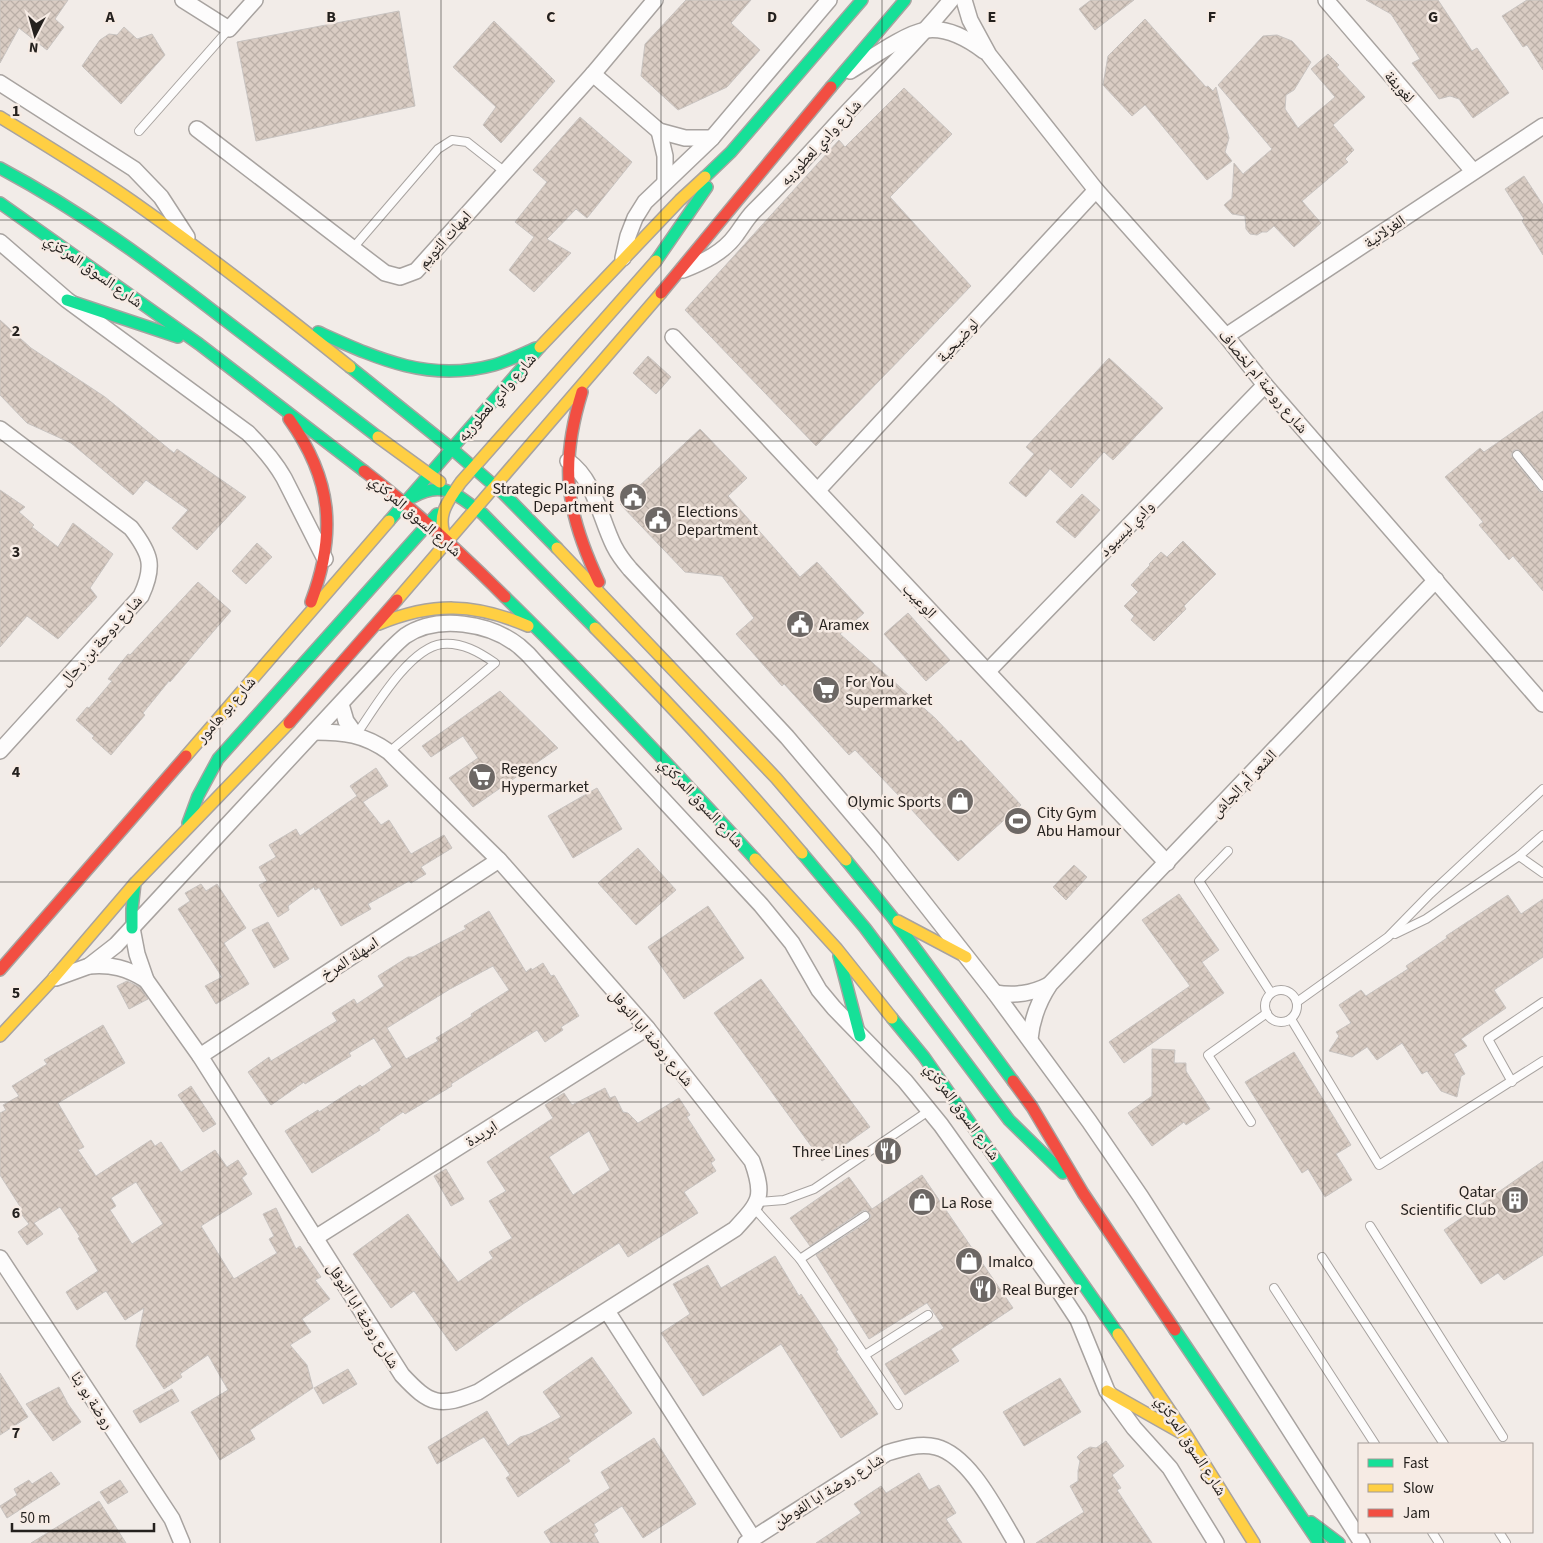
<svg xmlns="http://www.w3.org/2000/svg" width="1543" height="1543" font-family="'Source Sans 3','Noto Naskh Arabic',sans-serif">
<defs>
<pattern id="building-cross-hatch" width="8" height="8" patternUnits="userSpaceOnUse" patternTransform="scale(1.25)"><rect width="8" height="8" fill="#d9ccc3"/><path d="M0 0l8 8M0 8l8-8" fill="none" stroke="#baafa7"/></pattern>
</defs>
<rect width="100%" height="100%" fill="#f2ece8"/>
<g fill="url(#building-cross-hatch)" stroke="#c8c3c0" fill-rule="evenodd">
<polygon points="0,0 68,0 55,19 64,27 47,50 19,28 0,63"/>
<polygon points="686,0 751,0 731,23 760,50 727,87 678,110 641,76 645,44"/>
<polygon points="1091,0 1134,0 1095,30 1079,9"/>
<polygon points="1366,0 1438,0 1472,51 1477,48 1509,93 1473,118 1459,99 1450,96 1439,99 1412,63 1420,59 1391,14"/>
<polygon points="1527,0 1543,0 1543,70 1527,45 1523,47 1502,16"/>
<polygon points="399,11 415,106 256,141 237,42"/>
<polygon points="1145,19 1206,87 1208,86 1213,91 1216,87 1229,138 1225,152 1232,161 1207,180 1145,105 1132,116 1103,85 1108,56"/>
<polygon points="494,21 555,81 501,143 483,125 496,107 453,67"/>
<polygon points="124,27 137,39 152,34 165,55 121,104 82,66 100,40 109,34 117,35"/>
<polygon points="1277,35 1292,41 1311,62 1294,90 1286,95 1285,109 1298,128 1335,97 1311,69 1328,54 1339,65 1337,67 1365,97 1333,125 1354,150 1345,159 1348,162 1302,201 1321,223 1294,247 1274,226 1267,232 1262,232 1257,235 1250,234 1246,229 1245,216 1232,214 1224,205 1232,198 1234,163 1243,174 1272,149 1218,85 1263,36"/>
<polygon points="904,88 952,134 890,197 971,286 816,446 685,310 839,140 845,147"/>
<polygon points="580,117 632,162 587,218 576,209 547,239 571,253 534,292 509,270 534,237 515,222 547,182 533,170"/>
<polygon points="1524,176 1543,205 1543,255 1522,221 1524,219 1505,189"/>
<polygon points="0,320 31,348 105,397 174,453 177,449 246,497 197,550 172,528 188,510 146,480 133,495 71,443 27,423 0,395"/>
<polygon points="648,356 671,377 656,394 633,373"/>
<polygon points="1109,358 1163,408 1113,460 1104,452 1071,488 1050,469 1026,497 1009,483 1034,454 1026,447"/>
<polygon points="1543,411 1543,478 1519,450 1514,450 1511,455 1539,491 1543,493 1543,591 1513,556 1509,560 1479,525 1483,522 1445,477 1480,448 1484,452"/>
<polygon points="700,429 747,478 728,496 800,577 817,562 864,613 840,634 935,718 958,742 961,740 1021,805 958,861 902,799 855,750 849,755 784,684 782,686 736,634 754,618 722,576 685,572 620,504"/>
<polygon points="0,490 25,507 19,512 34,525 32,527 58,547 73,523 113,554 90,588 97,597 58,639 27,616 0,647"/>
<polygon points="1082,494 1100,510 1075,538 1056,522"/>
<polygon points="1183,541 1216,574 1184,606 1186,609 1154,641 1131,620 1134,616 1124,606 1138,592 1131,585 1150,565 1149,564 1161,552 1167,557"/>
<polygon points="257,543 272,557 246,584 232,571"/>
<polygon points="198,582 231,611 170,682 169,681 143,713 145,715 111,755 92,738 94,736 76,720 87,707 89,708 112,681 108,679 128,654 130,655"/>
<polygon points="908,613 950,660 926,681 884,634"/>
<polygon points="500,691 558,748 473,807 449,778 478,758 463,736 431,757 422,746"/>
<polygon points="376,768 388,786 363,802 381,825 389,820 411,854 444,835 452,848 421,867 426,874 411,883 409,881 368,904 371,909 341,926 319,888 315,890 314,887 288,906 289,910 278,917 259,885 267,881 259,867 276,857 269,845 296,829 300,836 357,796 350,786"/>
<polygon points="597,788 622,829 573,858 548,816"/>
<polygon points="638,848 676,890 636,925 598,883"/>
<polygon points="1074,865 1087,877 1066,900 1053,887"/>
<polygon points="201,884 206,891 217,884 246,928 224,943 249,984 216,1004 205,986 222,977 178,909 190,901 185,893"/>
<polygon points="1179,894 1219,950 1202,962 1224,993 1124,1063 1109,1042 1190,986 1142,920"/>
<polygon points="1508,895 1521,914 1543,899 1543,957 1494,990 1506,1008 1461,1039 1467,1046 1454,1054 1465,1074 1461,1076 1457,1097 1441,1091 1427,1071 1422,1074 1402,1043 1377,1060 1367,1047 1352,1057 1329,1051 1339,1036 1336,1032 1351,1023 1339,1005 1361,990 1366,996 1408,969 1406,966 1447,938 1446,936"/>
<polygon points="708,906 744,958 684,999 648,947"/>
<path d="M489,911L526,972L531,968L532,970L543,963L551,976L554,975L579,1016L561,1027L563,1030L545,1042L537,1030L451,1084L452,1086L405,1114L403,1112L379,1128L380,1130L312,1173L285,1131L318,1110L319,1112L360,1085L362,1087L392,1067L374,1038L349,1053L351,1056L305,1084L304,1082L271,1105L248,1072L269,1057L271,1061L337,1021L332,1013L354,999L357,1004L384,986L378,976L408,957H413L466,929L464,926ZM493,966L509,990L471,1014L472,1016L436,1038L438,1041L406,1059L387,1028L450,989Z"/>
<polygon points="268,922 289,959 274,968 252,930"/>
<polygon points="761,979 870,1127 822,1161 714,1013"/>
<polygon points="127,981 140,987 148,999 129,1009 117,986"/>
<path d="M103,1025L125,1063L58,1103L84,1147L78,1150L96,1176L151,1140L155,1146L161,1142L181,1172L215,1150L227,1167L238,1160L247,1174L242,1178L252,1194L201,1226L234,1279L277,1253L269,1239L274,1236L263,1214L276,1208L296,1249L300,1246L321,1277L315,1280L330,1299L302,1319L311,1332L290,1345L307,1365L313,1388L250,1430L255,1439L220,1460L191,1412L228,1390L208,1355L180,1374L182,1377L164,1389L136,1346L144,1308L125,1320L106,1291L77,1310L66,1292L98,1271L78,1238L80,1237L60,1207L34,1223L43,1234L27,1245L18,1232L29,1224L18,1210L21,1208L0,1175V1113L6,1110L3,1105L19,1096L12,1086L47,1064L44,1060ZM136,1182L163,1224L132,1244L110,1210L116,1206L111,1198Z"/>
<polygon points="1152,1049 1175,1050 1174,1063 1186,1063 1186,1071 1210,1109 1186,1125 1184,1122 1152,1146 1128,1113 1152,1096"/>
<polygon points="1294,1052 1351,1145 1336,1154 1352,1180 1325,1197 1308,1169 1302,1173 1245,1082"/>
<polygon points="191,1086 216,1124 203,1132 178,1095"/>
<path d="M605,1088L610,1098L615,1096L623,1112L628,1113L638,1123L679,1098L690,1115L687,1117L715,1160L711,1163L716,1171L684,1192L698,1213L628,1257L619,1243L523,1304L456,1351L414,1291L391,1308L353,1254L408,1214L458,1282L493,1258L489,1252L512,1238L489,1201L506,1191L487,1162L553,1118L545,1105L564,1093L572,1105ZM589,1131L610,1170L573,1195L549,1157Z"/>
<polygon points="1543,1161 1543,1255 1504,1280 1498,1273 1481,1284 1444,1230"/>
<polygon points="446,1169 464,1199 451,1206 434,1176"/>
<polygon points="922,1175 1013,1308 951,1349 959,1361 905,1395 885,1364 944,1328 927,1303 869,1339 816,1255 868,1221 871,1216 869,1213 865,1210 862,1211 810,1246 790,1218 849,1177 872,1209"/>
<polygon points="775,1256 799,1296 801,1294 838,1350 836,1351 878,1414 841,1438 781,1344 703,1396 661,1333 690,1314 673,1284 708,1265 721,1288"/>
<polygon points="592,1357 632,1413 568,1458 570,1461 518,1497 506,1478 510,1475 484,1437 437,1464 428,1447 487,1411 508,1446 520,1437 530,1434 561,1417 543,1392"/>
<polygon points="348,1369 357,1384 323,1404 314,1388"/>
<polygon points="0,1373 28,1417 0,1435"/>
<polygon points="1060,1378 1081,1412 1024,1446 1003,1412"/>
<polygon points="59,1387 68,1404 81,1422 53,1441 26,1404"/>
<polygon points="172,1389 179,1401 140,1423 133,1411"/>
<polygon points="654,1438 696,1504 643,1538 622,1506 594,1524 598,1531 594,1534 599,1543 551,1543 544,1532 610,1488 601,1472"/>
<polygon points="1106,1441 1124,1466 1112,1475 1121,1488 1117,1490 1152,1543 1036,1543 1084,1512 1070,1486 1078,1481 1078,1471 1080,1461 1077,1457 1083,1451 1090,1447 1096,1448"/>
<polygon points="51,1472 60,1484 7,1518 0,1506 17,1495 14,1489 29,1480 32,1484"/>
<polygon points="919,1473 929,1490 939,1485 956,1513 946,1519 962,1543 816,1543 861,1513 854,1504 881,1486 886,1493"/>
<polygon points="120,1480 128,1492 108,1504 100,1492"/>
<polygon points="99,1501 126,1543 31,1543"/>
</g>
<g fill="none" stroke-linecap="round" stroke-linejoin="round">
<g stroke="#a8a3a0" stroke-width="10">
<g id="lane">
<polyline points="139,131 229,29"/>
<polyline points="353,248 438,149 452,140 467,142 505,172"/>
<polyline points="1517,455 1543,487"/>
<path d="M356,735C374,709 409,648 442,644C462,642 479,652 495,663L389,752"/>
<polyline points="1228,851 1199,881 1271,993"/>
<polyline points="1519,856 1543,873"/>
<polyline points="1395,934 1426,919 1519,856 1543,835"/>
<circle cx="1281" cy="1006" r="16"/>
<polyline points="1297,1002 1388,937 1430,894 1543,789"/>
<polyline points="1291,1019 1379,1165 1543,1061"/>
<polyline points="1512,1082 1488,1039 1543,1002"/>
<polyline points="1251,1122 1208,1055 1267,1013"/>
<polyline points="758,1202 784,1200 814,1189 930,1110"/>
<polyline points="754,1208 800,1259 898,1405"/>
<polyline points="1370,1226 1503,1437"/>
<polyline points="1322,1257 1444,1444"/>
<polyline points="800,1259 865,1216"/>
<polyline points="1274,1288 1375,1444"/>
<polyline points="865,1355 928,1315"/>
<polyline points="1432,1532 1439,1543"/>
<polyline points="1499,1532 1506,1543"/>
</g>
</g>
<g stroke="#a8a3a0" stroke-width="18">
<g id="street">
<polyline points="183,0 229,29 255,0"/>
<polyline points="964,0 970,20 989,55 1096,190 1226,336 1265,385 1543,704"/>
<polyline points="1326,0 1473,171"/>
<path d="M850,71C870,59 904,34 926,30C948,27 968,39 984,51"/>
<polyline points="593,74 659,131 685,138 712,138"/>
<polyline points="0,83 134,169 161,197 187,237"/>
<polyline points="197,129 385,273 400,277 416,271 593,74 655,0"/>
<polyline points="659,131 665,156 665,181"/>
<path d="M0,242L67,300L248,433C262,447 274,460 284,478L325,559"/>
<polyline points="623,258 628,236 635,218 645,202 712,138 829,0"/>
<path d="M683,270C703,262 723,253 736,235C742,227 747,218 754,211C784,182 812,151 840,120C877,80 917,42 951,0"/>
<polyline points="1226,336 1543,126"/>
<polyline points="673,337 1167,863"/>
<path d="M0,429L131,528C151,554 155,566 141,596L0,751"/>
<path d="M568,461C595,480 600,518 614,546C618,554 624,562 630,569L787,737L881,848L995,993L1089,1121L1141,1197L1362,1543"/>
<polyline points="818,490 1096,190"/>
<polyline points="988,671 1265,385"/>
<polyline points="341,704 346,721 356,735"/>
<path d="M132,928L137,954L146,980L200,1056L402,1375C430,1405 439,1408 478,1392L735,1229C760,1202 765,1197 752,1161L647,1028L499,860L389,752C364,734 344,732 314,732"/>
<path d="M89,966C111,964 127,968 146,980"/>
<path d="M56,978L89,966L116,945L391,649C395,645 400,640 405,636C438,614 490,623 519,646C525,651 531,657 536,663L761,905L792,943L819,990L834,1008L905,1081L941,1125L1053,1282L1078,1320L1107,1391L1134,1428L1170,1468L1216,1543"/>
<path d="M995,993C1015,996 1031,994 1049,985"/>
<path d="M1030,1039C1032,1018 1038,1002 1050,984L1436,580"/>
<polyline points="200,1056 499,860"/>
<polyline points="315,1238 647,1028"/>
<polyline points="0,1258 172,1519 182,1543"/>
<polyline points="607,1311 753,1538"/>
<path d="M746,1543L887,1453C903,1448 920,1443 936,1447C971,1456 998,1514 1016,1543"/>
</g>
</g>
<g stroke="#a8a3a0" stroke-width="14">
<g id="fast">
<polyline points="831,87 905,0"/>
<path d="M0,168C79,210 150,262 221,317C273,357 326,397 378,437"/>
<polyline points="705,177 731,152 862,0"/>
<polyline points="0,203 199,344 364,471"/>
<polyline points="656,261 707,187"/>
<polyline points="67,300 178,337"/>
<path d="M318,332C376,358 428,383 494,365C508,361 522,354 536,348"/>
<polyline points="350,367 452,449 504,494 557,548"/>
<path d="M413,497C444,479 458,496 483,514L595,628"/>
<polyline points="389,521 540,347"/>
<path d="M505,597C591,681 674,770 755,859"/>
<polyline points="188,823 198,796 218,759 437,514"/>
<polyline points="802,853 865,928 1009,1120 1063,1173"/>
<polyline points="846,860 893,918 1013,1081"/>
<polyline points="132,928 132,909 135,883"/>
<polyline points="839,956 860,1036"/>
<polyline points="892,1018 924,1057 1118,1334"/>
<polyline points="1175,1330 1319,1543"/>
<polyline points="1311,1522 1339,1543"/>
</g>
</g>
<g stroke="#a8a3a0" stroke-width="14">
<g id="slow">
<path d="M0,117C44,144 89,171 132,201C206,253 279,310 350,367"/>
<polyline points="540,347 680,200 705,177"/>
<polyline points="378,437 440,482"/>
<path d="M448,542C434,518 447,502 461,482L656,261"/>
<polyline points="557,548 776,778 846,860"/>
<polyline points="397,600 661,293"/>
<path d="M379,624C433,602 474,603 528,626"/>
<path d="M595,628C667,701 736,775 802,853"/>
<polyline points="186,756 389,521"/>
<polyline points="755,859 837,949 892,1018"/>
<polyline points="898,921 966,957"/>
<polyline points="0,1036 53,979 135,883 289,723"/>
<polyline points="1118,1334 1187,1436 1254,1543"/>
<polyline points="1107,1391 1183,1434"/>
</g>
</g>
<g stroke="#a8a3a0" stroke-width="14">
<g id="jam">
<polyline points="661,293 831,87"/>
<path d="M582,392C559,466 566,512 599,582"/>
<path d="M289,419C332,479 337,533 311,602"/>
<path d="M364,471C414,509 460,552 505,597"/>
<polyline points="289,723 397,600"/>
<polyline points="0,970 186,756"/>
<polyline points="1013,1081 1032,1107 1083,1193 1175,1330"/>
</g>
</g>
<use href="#lane" stroke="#fdfcfc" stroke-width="8"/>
<use href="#street" stroke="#fdfcfc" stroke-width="15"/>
<use href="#fast" stroke="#16e098" stroke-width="11"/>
<use href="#slow" stroke="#ffcf43" stroke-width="11"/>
<use href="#jam" stroke="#f24e42" stroke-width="11"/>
</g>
<path fill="none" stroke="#25211e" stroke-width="1" stroke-opacity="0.55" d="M220,0V1543M441,0V1543M661,0V1543M882,0V1543M1102,0V1543M1323,0V1543M0,220H1543M0,441H1543M0,661H1543M0,882H1543M0,1102H1543M0,1323H1543"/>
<defs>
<g id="civic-disc" transform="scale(1.4375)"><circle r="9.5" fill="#6d6865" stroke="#f6ebe4"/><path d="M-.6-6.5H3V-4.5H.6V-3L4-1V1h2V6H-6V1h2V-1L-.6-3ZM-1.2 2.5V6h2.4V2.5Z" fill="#fff"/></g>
<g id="supermarket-disc" transform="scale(1.4375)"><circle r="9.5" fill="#6d6865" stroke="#f6ebe4"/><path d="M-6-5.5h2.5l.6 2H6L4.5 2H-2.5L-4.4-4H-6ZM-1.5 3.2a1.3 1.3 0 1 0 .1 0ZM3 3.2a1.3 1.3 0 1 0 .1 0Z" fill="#fff"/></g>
<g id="shop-disc" transform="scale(1.4375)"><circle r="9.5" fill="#6d6865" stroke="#f6ebe4"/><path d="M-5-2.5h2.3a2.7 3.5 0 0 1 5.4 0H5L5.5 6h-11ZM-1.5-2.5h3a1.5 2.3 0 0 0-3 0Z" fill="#fff"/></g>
<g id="stadium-disc" transform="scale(1.4375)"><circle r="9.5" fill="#6d6865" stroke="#f6ebe4"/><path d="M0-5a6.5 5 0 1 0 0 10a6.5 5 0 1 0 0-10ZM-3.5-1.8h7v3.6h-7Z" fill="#fff"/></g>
<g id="restaurant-disc" transform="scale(1.4375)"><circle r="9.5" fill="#6d6865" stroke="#f6ebe4"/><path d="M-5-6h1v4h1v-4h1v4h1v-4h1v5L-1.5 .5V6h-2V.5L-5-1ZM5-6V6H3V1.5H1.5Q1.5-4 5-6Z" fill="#fff"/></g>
<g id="building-disc" transform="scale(1.4375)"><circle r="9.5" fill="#6d6865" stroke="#f6ebe4"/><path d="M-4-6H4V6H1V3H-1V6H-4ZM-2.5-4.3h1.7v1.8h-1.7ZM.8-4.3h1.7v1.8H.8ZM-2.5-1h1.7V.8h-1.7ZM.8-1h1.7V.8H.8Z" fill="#fff"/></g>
</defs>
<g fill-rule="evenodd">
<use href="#civic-disc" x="633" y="497"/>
<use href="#civic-disc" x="658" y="520"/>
<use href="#civic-disc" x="800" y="624"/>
<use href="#supermarket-disc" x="826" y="690"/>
<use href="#supermarket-disc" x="482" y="777"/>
<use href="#shop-disc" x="960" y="801"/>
<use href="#stadium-disc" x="1018" y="821"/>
<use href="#restaurant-disc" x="888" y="1151"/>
<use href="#building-disc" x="1515" y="1200"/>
<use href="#shop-disc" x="922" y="1202"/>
<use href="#shop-disc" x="969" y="1261"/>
<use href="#restaurant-disc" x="983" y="1289"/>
</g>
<g text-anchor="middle" stroke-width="5" stroke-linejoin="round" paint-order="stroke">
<g font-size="16" fill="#25211e" stroke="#f6ebe4">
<text transform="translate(1400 86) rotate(49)" y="6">لغويفة</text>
<text transform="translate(820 142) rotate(-47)" y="6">شارع وادي لعطوريه</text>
<text transform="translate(1384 231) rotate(-34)" y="6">الغزلانية</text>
<text transform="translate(444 239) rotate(-48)" y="6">امهات التويم</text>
<text transform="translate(94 270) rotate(35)" y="6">شارع السوق المركزي</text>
<text transform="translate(957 340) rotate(-47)" y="6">لوضيحية</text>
<text transform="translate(1264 381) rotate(50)" y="6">شارع روضة ام لخصاف</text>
<text transform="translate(496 397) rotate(-49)" y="6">شارع وادي لعطوريه</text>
<text transform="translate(416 515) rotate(41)" y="6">شارع السوق المركزي</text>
<text transform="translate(1126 528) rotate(-46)" y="6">وادي ليسيود</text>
<text transform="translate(920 600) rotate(47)" y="6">الوعيب</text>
<text transform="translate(100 640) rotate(-48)" y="6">شارع دوحة بن رحال</text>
<text transform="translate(225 709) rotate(-49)" y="6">شارع بو هامور</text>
<text transform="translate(1243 783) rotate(-46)" y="6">الشعر أم الجاش</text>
<text transform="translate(702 802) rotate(47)" y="6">شارع السوق المركزي</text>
<text transform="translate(349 958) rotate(-33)" y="6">اسهلة المرخ</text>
<text transform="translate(652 1037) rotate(50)" y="6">شارع روضة ابا النوفل</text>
<text transform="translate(963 1111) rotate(54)" y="6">شارع السوق المركزي</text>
<text transform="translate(481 1133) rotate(-32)" y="6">ابريدة</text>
<text transform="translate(364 1315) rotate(58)" y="6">شارع روضة ابا النوفل</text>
<text transform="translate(93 1400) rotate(57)" y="6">روضة بو بنّا</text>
<text transform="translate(1192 1445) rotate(57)" y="6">شارع السوق المركزي</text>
<text transform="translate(828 1490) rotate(-32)" y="6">شارع روضة ابا الفوطن</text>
</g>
<g font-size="16" fill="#25211e" stroke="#f6ebe4" text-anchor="start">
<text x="614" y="494" text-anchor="end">Strategic Planning<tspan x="614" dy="18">Department</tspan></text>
<text x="677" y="517">Elections<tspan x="677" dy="18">Department</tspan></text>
<text x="819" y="630">Aramex</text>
<text x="845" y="687">For You<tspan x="845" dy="18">Supermarket</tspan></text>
<text x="501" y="774">Regency<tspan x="501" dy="18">Hypermarket</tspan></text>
<text x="941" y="807" text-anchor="end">Olymic Sports</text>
<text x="1037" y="818">City Gym<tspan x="1037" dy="18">Abu Hamour</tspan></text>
<text x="869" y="1157" text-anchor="end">Three Lines</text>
<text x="1496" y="1197" text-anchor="end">Qatar<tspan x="1496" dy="18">Scientific Club</tspan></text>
<text x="941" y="1208">La Rose</text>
<text x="988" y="1267">Imalco</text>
<text x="1002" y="1295">Real Burger</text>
</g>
</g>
<g font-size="16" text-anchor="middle" font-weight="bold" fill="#25211e" stroke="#f6ebe4" stroke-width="5" stroke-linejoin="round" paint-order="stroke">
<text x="110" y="22">A</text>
<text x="331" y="22">B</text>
<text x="551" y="22">C</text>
<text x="772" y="22">D</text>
<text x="992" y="22">E</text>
<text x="1212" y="22">F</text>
<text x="1433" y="22">G</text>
<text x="16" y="116">1</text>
<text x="16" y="336">2</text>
<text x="16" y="557">3</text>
<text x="16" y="777">4</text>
<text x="16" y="998">5</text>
<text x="16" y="1218">6</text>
<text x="16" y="1438">7</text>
</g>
<rect x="1358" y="1443" width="175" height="90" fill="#f6ebe4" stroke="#a29a95"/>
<rect x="1368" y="1459" width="25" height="8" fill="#16e098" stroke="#a29a95"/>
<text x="1403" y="1468" font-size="15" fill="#25211e">Fast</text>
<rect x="1368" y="1484" width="25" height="8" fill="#ffcf43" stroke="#a29a95"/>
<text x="1403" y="1493" font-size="15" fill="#25211e">Slow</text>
<rect x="1368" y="1509" width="25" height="8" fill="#f24e42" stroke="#a29a95"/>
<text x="1403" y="1518" font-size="15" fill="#25211e">Jam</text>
<g transform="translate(35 35) rotate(186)" stroke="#f6ebe4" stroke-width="4" paint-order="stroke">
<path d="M0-4L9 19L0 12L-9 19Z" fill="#25211e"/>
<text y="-8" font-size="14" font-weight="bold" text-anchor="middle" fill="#25211e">N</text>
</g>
<path d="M12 1523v8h142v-8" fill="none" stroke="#25211e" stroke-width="2.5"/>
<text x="20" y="1523" font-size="15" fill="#25211e" stroke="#f6ebe4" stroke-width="4" paint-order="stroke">50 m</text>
</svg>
